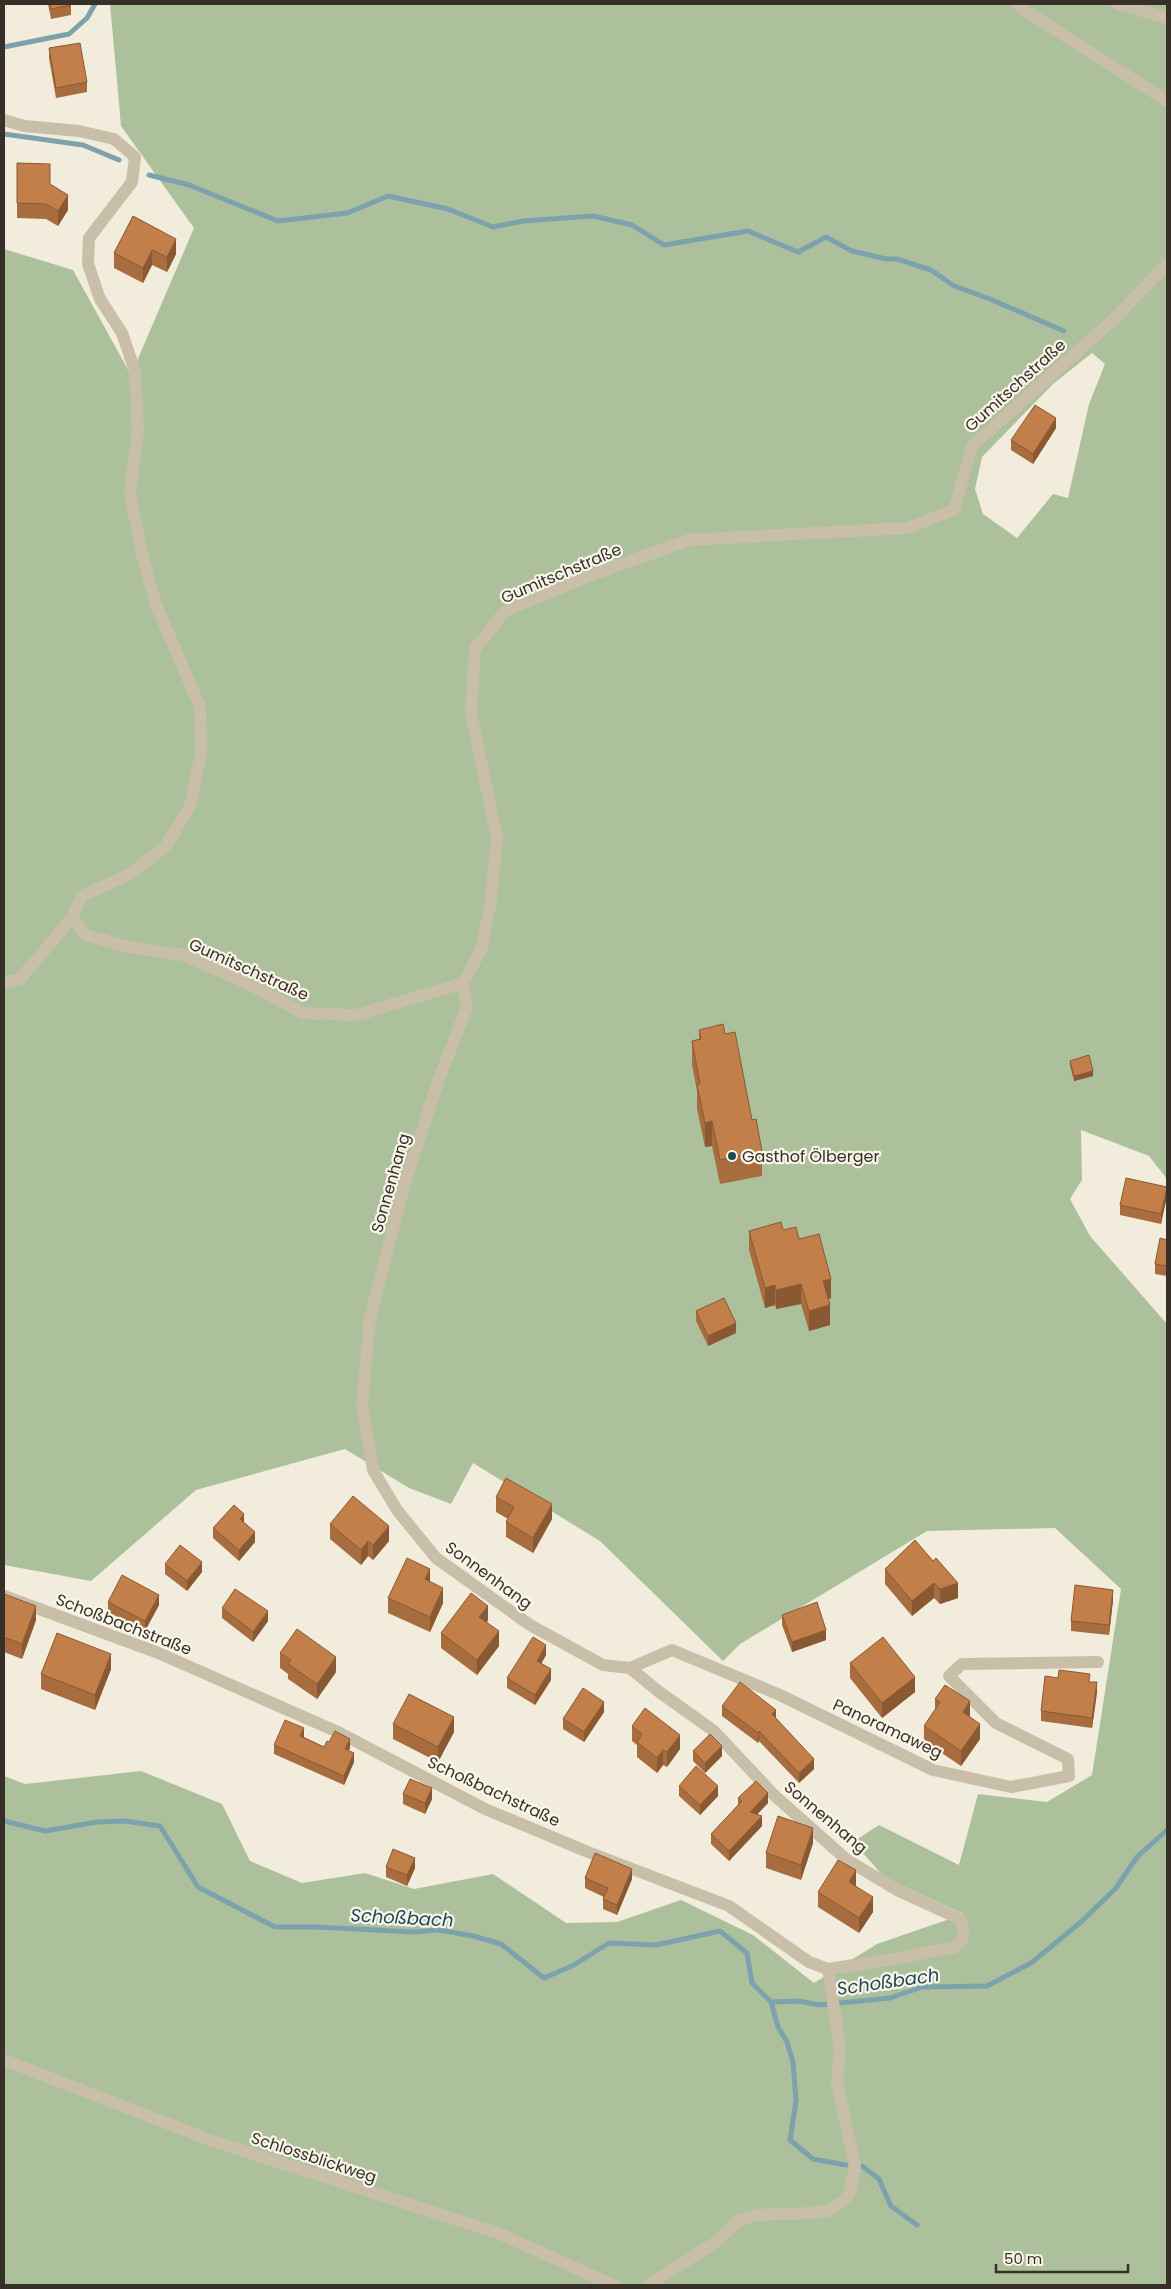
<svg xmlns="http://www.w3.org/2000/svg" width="1171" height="2289" font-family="Poppins,sans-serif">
<rect width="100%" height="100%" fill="#f2ecdc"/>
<path fill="#adc09c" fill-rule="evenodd" d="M110,4H1167V1179L1149,1156L1081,1130L1082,1180L1070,1199L1090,1236L1167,1324V2285H4V1776L25,1784L141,1771L222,1804L250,1861L302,1883L365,1873L414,1889L493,1874L566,1923L617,1922L681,1900L753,1935L814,1983L877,1944L964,1914L885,1878L853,1842L879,1825L959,1865L978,1794L1047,1802L1092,1775L1121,1589L1055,1528L927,1531L740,1644L723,1661L600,1541L473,1463L451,1504L409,1488L345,1449L196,1490L91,1581L4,1565V249L73,270L131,375L194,228L121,126ZM1092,353L1105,364L1089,404L1068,498L1053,494L1017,538L983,514L975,489L982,457L1053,384Z"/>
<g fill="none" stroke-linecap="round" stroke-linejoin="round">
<g stroke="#7ca2ae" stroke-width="5">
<polyline points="4,47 69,34 87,18 95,4"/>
<polyline points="4,134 83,145 119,160"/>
<polyline points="149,175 189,185 278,221 347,213 388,196 448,209 493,227 523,221 593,216 632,225 664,245 748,231 798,252 826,237 852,251 886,259 897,259 931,270 954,286 990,299 1064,331"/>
<polyline points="4,1821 45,1831 97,1822 125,1821 160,1826 198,1887 275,1927 317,1927 414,1932 439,1930 473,1936 501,1944 544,1978 574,1965 609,1943 656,1945 720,1931 747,1953 752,1983 771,2002 799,2001 819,2005 890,1998 922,1987 987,1986 1031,1963 1081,1922 1116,1888 1137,1857 1167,1830"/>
<polyline points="771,2002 778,2027 787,2042 793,2062 796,2101 790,2140 813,2159 846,2165"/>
<polyline points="862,2166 879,2179 891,2206 917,2225"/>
</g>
<g stroke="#c9bea8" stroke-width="12">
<polyline points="1018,4 1021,8 1167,101"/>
<polyline points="1117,4 1167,18"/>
<polyline points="4,120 24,126 79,131 114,139 135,157 132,182 89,238 88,264 100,299 122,333 135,371 138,431 130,493 142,554 156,605 200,707 201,753 190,806 166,846 130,874 82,896 72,918 86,935 124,946 183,955 247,983 303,1013 357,1015 463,983 482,948 491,900 497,838 471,713 475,649 505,611 594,574 689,540 907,528 954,510 972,446 1114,319 1167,264"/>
<polyline points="4,983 20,979 72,918"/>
<polyline points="4,1596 156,1652 338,1732 485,1809 588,1852 729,1906 809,1962 828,1969 899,1958 955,1947 962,1940 964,1932 960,1919 899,1891 847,1860 774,1795 714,1731 658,1691 630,1668 603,1665 530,1625 436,1558 397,1510 373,1470 362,1404 370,1318 405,1183 439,1079 467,1007 463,983"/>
<polyline points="630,1668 672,1650 780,1695 933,1770 1011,1787 1069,1776 1068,1759 996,1723 949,1676 962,1664 1098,1662"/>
<polyline points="4,2060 210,2140 498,2233 613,2285"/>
<polyline points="648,2285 716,2242 738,2221 756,2215 812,2213 827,2211 846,2199 850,2191 855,2166 837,2083 840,2047 828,1969"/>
</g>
</g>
<g fill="#a86d3f">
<polygon points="48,4 71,4 71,15 51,19"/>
<polygon points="49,48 87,82 87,92 56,98 49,58"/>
<polygon points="17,163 50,185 68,210 58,226 46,219 17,218"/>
<polygon points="133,216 176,254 167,272 152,265 143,283 114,268 114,253"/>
<polygon points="1056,428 1033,464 1011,450 1011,440"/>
<polygon points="699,1030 725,1034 762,1151 762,1176 720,1184 712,1146 705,1147 697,1109 697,1091 692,1065 692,1041 699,1039"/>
<polygon points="1070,1061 1093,1076 1074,1081 1070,1066"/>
<polygon points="1167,1187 1161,1224 1120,1215 1120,1205"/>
<polygon points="783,1230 799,1239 831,1298 828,1299 830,1325 809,1331 801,1304 776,1309 775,1305 765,1308 749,1250 749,1231"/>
<polygon points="1167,1240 1167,1276 1155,1274 1155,1264"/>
<polygon points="696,1311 736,1333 708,1346 696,1321"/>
<polygon points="496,1497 552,1519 533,1553 506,1537 506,1522 508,1519 496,1512"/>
<polygon points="330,1524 389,1541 373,1560 368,1556 361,1565 330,1539"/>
<polygon points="213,1528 255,1542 239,1561 213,1538"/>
<polygon points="915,1540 958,1598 940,1604 934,1598 912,1616 885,1584 885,1569"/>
<polygon points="165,1564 202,1572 187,1591 165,1574"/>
<polygon points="4,1594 36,1620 22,1659 4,1652"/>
<polygon points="388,1598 443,1603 430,1632 388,1613"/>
<polygon points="1113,1600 1109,1635 1071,1631 1071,1621"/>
<polygon points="108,1602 159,1605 145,1631 108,1612"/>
<polygon points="222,1608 268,1621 253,1642 222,1618"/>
<polygon points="782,1615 826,1640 792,1652 782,1625"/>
<polygon points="488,1620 487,1622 499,1646 477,1675 441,1648 441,1633"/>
<polygon points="280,1653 336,1672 317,1699 288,1679 288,1674 280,1668"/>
<polygon points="546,1655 541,1664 551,1680 535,1705 507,1688 507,1678"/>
<polygon points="850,1663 915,1692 882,1718 850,1678"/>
<polygon points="111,1669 95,1710 41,1689 41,1674"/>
<polygon points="1090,1682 1097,1692 1092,1728 1041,1721 1041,1711"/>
<polygon points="935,1699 970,1716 980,1739 961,1766 924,1741 924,1726 935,1710"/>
<polygon points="722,1706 776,1718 814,1769 799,1783 759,1741 758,1743 722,1716"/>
<polygon points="604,1712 584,1742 563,1729 563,1719"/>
<polygon points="393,1724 454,1732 438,1762 393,1739"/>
<polygon points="632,1726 680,1749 667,1767 663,1765 657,1773 637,1757 637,1745 632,1741"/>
<polygon points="304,1737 324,1747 329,1742 350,1748 348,1751 354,1762 344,1785 274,1754 274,1745"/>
<polygon points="693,1751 722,1756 705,1773 693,1761"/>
<polygon points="679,1786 718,1796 700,1815 679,1796"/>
<polygon points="403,1794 432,1799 425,1814 403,1804"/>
<polygon points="738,1798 768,1803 757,1814 762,1826 729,1861 711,1844 711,1834 738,1805"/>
<polygon points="813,1843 801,1880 766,1868 766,1853"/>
<polygon points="386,1867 415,1868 407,1886 386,1877"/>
<polygon points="585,1878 632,1879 617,1915 603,1909 603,1899 604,1897 585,1888"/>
<polygon points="856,1885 856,1886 873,1912 859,1933 818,1907 818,1892"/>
</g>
<g fill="#885933">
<polygon points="68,195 68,210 58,226 58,211"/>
<polygon points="176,239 176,254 167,272 167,257"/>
<polygon points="152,250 152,265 143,283 143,268"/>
<polygon points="1056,418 1056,428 1033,464 1033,454"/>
<polygon points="1093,1071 1093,1076 1074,1081 1074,1076"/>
<polygon points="712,1121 712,1146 705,1147 705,1123"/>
<polygon points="1167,1187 1167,1197 1161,1224 1161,1214"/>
<polygon points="831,1279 831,1298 823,1301 823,1281"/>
<polygon points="801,1284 801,1304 776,1309 776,1290"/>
<polygon points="775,1285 775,1305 765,1308 765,1288"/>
<polygon points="830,1305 830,1325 809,1331 809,1311"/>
<polygon points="736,1323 736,1333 708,1346 708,1336"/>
<polygon points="552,1504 552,1519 533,1553 533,1538"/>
<polygon points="244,1514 244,1524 240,1519"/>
<polygon points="389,1526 389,1541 373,1560 373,1545"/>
<polygon points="255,1532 255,1542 239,1561 239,1550"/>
<polygon points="368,1541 368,1556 361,1565 361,1550"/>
<polygon points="202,1562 202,1572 187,1591 187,1581"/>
<polygon points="430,1569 430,1584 425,1579"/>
<polygon points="934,1583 934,1598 912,1616 912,1601"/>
<polygon points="958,1583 958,1598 940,1604 940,1589"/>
<polygon points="443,1588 443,1603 430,1632 430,1617"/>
<polygon points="1113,1590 1113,1600 1109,1635 1109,1625"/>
<polygon points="159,1595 159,1605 145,1631 145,1621"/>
<polygon points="36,1606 36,1620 22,1659 22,1644"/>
<polygon points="488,1606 488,1620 479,1632 479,1617"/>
<polygon points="268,1611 268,1621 253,1642 253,1632"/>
<polygon points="826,1630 826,1640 792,1652 792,1642"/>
<polygon points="499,1631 499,1646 477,1675 477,1660"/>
<polygon points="546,1645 546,1655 537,1671 537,1661"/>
<polygon points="111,1654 111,1669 95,1710 95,1695"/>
<polygon points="336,1657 336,1672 317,1699 317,1684"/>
<polygon points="551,1669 551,1680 535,1705 535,1695"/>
<polygon points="915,1677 915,1692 882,1718 882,1703"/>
<polygon points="1097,1682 1097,1692 1092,1728 1092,1718"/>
<polygon points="970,1701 970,1716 963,1727 963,1712"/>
<polygon points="604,1702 604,1712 584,1742 584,1732"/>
<polygon points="776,1710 776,1720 772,1714"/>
<polygon points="454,1717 454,1732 438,1762 438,1747"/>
<polygon points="980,1724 980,1739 961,1766 961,1751"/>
<polygon points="304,1728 304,1737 300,1745 300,1736"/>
<polygon points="759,1731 759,1741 758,1743 758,1733"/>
<polygon points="680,1735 680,1749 667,1767 667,1752"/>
<polygon points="350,1739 350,1748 345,1758 345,1749"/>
<polygon points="722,1746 722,1756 705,1773 705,1763"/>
<polygon points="663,1750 663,1765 657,1773 657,1758"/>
<polygon points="354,1753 354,1762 344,1785 344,1776"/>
<polygon points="814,1759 814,1769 799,1783 799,1773"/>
<polygon points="718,1786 718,1796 700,1815 700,1805"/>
<polygon points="432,1788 432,1799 425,1814 425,1803"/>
<polygon points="768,1793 768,1803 750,1822 750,1812"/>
<polygon points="762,1816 762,1826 729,1861 729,1851"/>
<polygon points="813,1828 813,1843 801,1880 801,1865"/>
<polygon points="415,1858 415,1868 407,1886 407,1875"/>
<polygon points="632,1869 632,1879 617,1915 617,1905"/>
<polygon points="856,1870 856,1885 849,1897 849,1882"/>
<polygon points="873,1897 873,1912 859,1933 859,1918"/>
</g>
<g fill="#c37f49" stroke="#885933">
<polygon points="50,4 71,4 71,5 51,9"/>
<polygon points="80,43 87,82 56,88 49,48"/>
<polygon points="17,163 50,164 50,184 68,195 58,211 46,204 17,203"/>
<polygon points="133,216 176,239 167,257 152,250 143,268 114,253"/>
<polygon points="1035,405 1056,418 1033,454 1011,440"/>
<polygon points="723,1024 725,1034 735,1032 752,1120 756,1119 762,1151 720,1160 712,1121 705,1123 697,1085 700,1084 692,1041 701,1039 699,1030"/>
<polygon points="1089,1055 1093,1071 1074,1076 1070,1061"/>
<polygon points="1126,1178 1167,1187 1161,1214 1120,1205"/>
<polygon points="781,1222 783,1230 796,1227 799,1239 819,1234 831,1279 823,1281 830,1305 809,1311 801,1284 776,1290 775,1285 765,1288 749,1231"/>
<polygon points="1160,1238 1167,1240 1167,1266 1155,1264"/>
<polygon points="724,1298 736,1323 708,1336 696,1311"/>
<polygon points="506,1478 552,1504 533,1538 506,1522 514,1507 496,1497"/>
<polygon points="353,1496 389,1526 373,1545 368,1541 361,1550 330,1524"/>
<polygon points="234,1505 244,1514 240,1519 255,1532 239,1550 213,1528"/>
<polygon points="915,1540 933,1561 936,1558 958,1583 940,1589 934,1583 912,1601 885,1569"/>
<polygon points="180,1545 202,1562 187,1581 165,1564"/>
<polygon points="407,1558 430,1569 425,1579 443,1588 430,1617 388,1598"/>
<polygon points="122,1575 159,1595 145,1621 108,1602"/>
<polygon points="1075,1585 1113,1590 1109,1625 1071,1621"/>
<polygon points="235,1589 268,1611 253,1632 222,1608"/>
<polygon points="471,1593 488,1606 479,1617 499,1631 477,1660 441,1633"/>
<polygon points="4,1594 36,1606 22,1644 4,1637"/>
<polygon points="817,1602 826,1630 792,1642 782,1615"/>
<polygon points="297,1629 336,1657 317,1684 288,1664 291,1660 280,1653"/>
<polygon points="57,1633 111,1654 95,1695 41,1674"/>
<polygon points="533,1637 546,1645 537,1661 551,1669 535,1695 507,1678"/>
<polygon points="883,1637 915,1677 882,1703 850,1663"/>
<polygon points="1059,1670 1090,1674 1089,1682 1097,1682 1092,1718 1041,1711 1045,1676 1058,1678"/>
<polygon points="740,1682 776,1710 772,1714 814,1759 799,1773 759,1731 758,1733 722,1706"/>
<polygon points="945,1685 970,1701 963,1712 980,1724 961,1751 924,1726 940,1702 935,1699"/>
<polygon points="583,1688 604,1702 584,1732 563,1719"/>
<polygon points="409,1694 454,1717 438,1747 393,1724"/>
<polygon points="645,1708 680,1735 667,1752 663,1750 657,1758 637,1742 642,1734 632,1726"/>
<polygon points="285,1720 304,1728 300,1736 324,1747 327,1741 329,1742 335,1731 350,1739 345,1749 354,1753 344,1776 274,1745"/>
<polygon points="710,1734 722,1746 705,1763 693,1751"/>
<polygon points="696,1766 718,1786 700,1805 679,1786"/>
<polygon points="410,1779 432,1788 425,1803 403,1794"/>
<polygon points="756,1781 768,1793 750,1812 762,1816 729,1851 711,1834 742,1801 738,1798"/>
<polygon points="778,1816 813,1828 801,1865 766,1853"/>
<polygon points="393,1849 415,1858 407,1875 386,1867"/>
<polygon points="595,1853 632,1869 617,1905 603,1899 608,1888 585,1878"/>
<polygon points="838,1860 856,1870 849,1882 873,1897 859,1918 818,1892"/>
</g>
<circle fill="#1f4857" stroke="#f9f5e9" stroke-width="2" cx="732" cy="1156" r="5"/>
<g text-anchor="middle" stroke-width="4.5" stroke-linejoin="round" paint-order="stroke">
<g font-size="16" fill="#373028" stroke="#f9f5e9">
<text transform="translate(1015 385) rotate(-42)" y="6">Gumitschstraße</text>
<text transform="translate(561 573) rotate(-23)" y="6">Gumitschstraße</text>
<text transform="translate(249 969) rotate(24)" y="6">Gumitschstraße</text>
<text transform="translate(390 1183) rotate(-74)" y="6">Sonnenhang</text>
<text transform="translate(489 1575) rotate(36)" y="6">Sonnenhang</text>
<text transform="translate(124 1624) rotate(21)" y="6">Schoßbachstraße</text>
<text transform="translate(888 1728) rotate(25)" y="6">Panoramaweg</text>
<text transform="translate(494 1791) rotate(25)" y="6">Schoßbachstraße</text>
<text transform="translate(826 1817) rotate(40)" y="6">Sonnenhang</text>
<text transform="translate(314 2157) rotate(18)" y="6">Schlossblickweg</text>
</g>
<g font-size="16" fill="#373028" stroke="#f9f5e9" text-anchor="start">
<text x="742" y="1162">Gasthof Ölberger</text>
</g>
<g font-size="18" font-style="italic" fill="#1f4857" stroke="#f9f5e9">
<text transform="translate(402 1918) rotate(3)" y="6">Schoßbach</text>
<text transform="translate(888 1982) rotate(-8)" y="6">Schoßbach</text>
</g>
</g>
<rect width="1171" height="2289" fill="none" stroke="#373028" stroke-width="10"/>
<path d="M996 2264v8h132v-8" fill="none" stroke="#373028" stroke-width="2.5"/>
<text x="1004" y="2264" font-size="15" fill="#373028" stroke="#f9f5e9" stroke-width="4" paint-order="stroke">50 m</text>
</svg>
